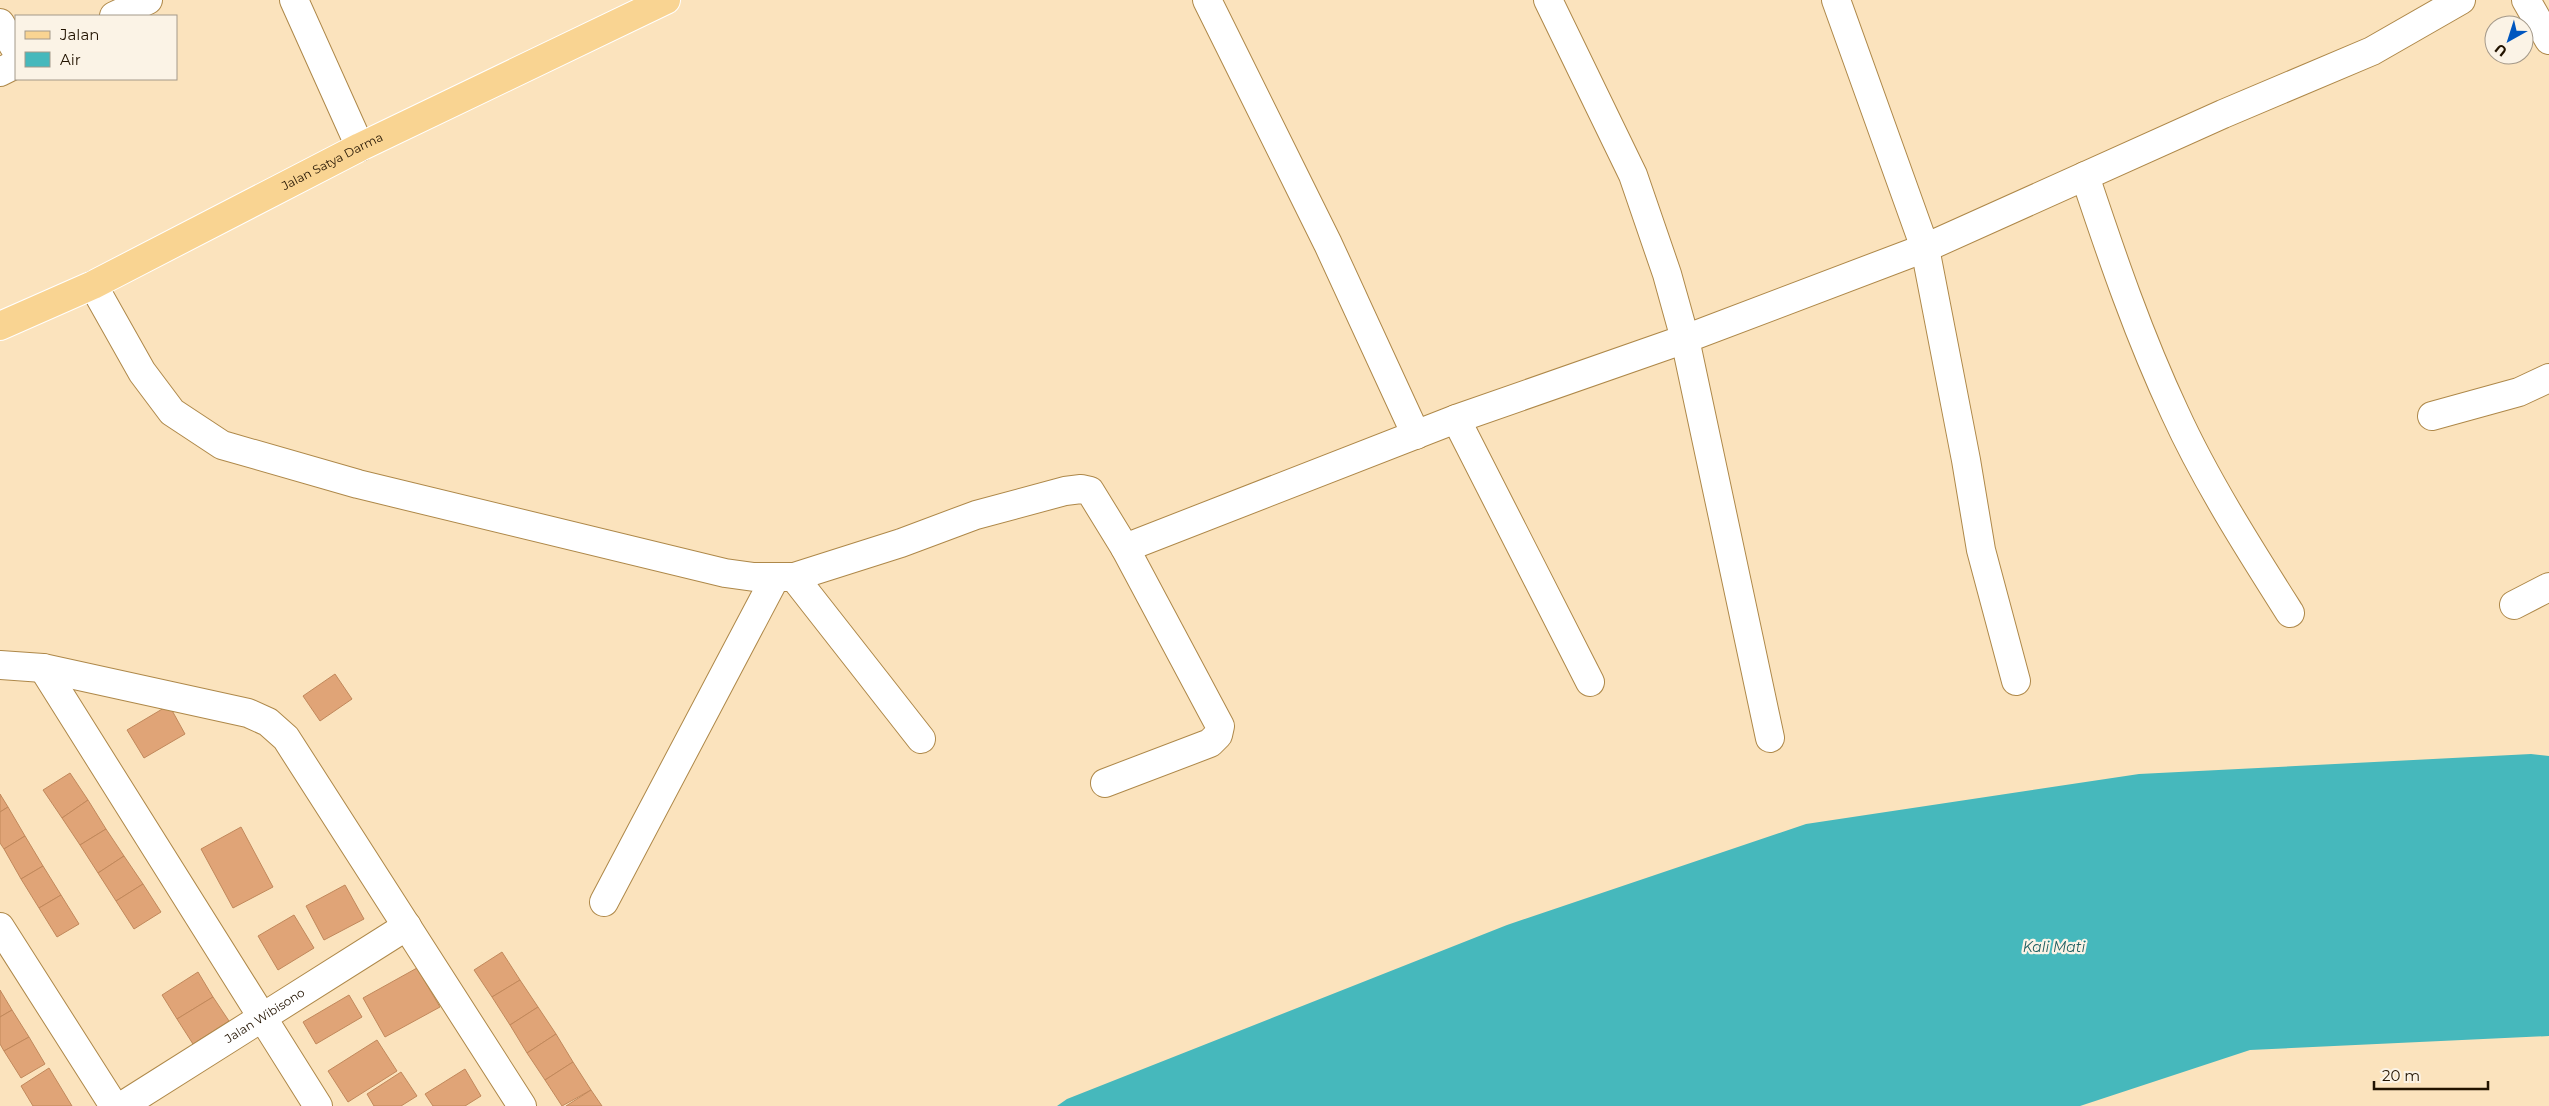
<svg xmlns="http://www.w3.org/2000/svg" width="2549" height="1106" font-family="Montserrat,sans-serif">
<rect width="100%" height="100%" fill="#fbe3bd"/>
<polygon fill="#46b8bc" points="2531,754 2549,756 2549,1036 2250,1050 2080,1106 1057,1106 1067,1099 1507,925 1806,824 2139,774"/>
<g fill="#e0a477" stroke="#c1885b">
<polygon points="335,674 352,699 320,721 303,696"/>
<polygon points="169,705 185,734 144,758 127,730"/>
<polygon points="70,773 88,800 62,818 43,790"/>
<polygon points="0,794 8,807 0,812"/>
<polygon points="88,800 106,829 80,845 62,818"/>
<polygon points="8,807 25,836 4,849 0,843 0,812"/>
<polygon points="241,827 273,887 233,908 201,849"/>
<polygon points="106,829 124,856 98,873 80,845"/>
<polygon points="25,836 43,866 21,879 4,849"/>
<polygon points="124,856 143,884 116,901 98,873"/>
<polygon points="43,866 61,895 39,908 21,879"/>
<polygon points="143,884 161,912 134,929 116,901"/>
<polygon points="345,885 364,919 324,940 306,906"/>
<polygon points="61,895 79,924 57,937 39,908"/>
<polygon points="294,915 314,948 278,970 258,936"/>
<polygon points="502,952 520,980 492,997 474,970"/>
<polygon points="417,968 440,1007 385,1037 363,998"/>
<polygon points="198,972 213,997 177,1019 162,995"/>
<polygon points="520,980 538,1007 510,1025 492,997"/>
<polygon points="0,990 12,1010 0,1017"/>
<polygon points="349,995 362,1017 316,1044 303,1022"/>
<polygon points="213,997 229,1021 193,1044 177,1019"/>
<polygon points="538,1007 556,1034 527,1053 510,1025"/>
<polygon points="12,1010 29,1037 4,1051 0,1044 0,1017"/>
<polygon points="556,1034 573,1062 545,1080 527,1053"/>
<polygon points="29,1037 45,1064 21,1078 4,1051"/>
<polygon points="377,1040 397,1071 348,1102 328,1071"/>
<polygon points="573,1062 591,1090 562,1106 545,1080"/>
<polygon points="49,1068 72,1106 33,1106 21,1086"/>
<polygon points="465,1069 481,1096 465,1106 433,1106 425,1094"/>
<polygon points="401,1072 417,1096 401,1106 374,1106 367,1094"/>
<polygon points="591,1090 602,1106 566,1106"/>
</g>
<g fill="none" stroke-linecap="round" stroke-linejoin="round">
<g stroke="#ae8849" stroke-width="30">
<g id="minor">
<polyline points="294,0 360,147"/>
<polyline points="1207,0 1328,244 1416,435"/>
<polyline points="1548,0 1633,175 1667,274 1685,339 1770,738"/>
<polyline points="1836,0 1925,248 1966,460 1981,550 2016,681"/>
<polyline points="2526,0 2549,40"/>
<polyline points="114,16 148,0"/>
<polyline points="0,23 16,50"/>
<polyline points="0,72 16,64"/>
<path d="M2085,176C2112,257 2139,336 2175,413C2206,481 2250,550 2290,613"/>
<polyline points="93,285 142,372 172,412 222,445 358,484 725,573 754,577 794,577 901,543 976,515 1065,491 1081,489 1090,491 1125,548 1456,419 1685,339 1925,248 2223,114 2372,51 2461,0"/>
<polyline points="2432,416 2519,392 2549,378"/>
<polyline points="1456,419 1590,682"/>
<polyline points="794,577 921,739"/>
<polyline points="2514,605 2549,587"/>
<polyline points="0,665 43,668 248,713 268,722 286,738 522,1106"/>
<polyline points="43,668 318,1106"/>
<polyline points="1105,783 1210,743 1218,735 1220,726 1125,548"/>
<polyline points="604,902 775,578"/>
<polyline points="0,927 114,1106"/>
<path id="s1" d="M122,1106L407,926"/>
</g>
</g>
<g stroke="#fff" stroke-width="30">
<g id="major">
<path id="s2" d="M0,326L93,285L360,147L666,0"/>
</g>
</g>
<use href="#minor" stroke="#fff" stroke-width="28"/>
<use href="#major" stroke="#f9d492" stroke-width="28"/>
</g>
<g text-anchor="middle" stroke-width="4.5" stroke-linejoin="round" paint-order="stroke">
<g font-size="12" fill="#221300" stroke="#fbf3e6">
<text dy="4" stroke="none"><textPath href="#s2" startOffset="371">Jalan Satya Darma</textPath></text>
<text dy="4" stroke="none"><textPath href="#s1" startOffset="169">Jalan Wibisono</textPath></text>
</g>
<g font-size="14" font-style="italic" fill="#1f5e60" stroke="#fbf3e6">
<text x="2054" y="952">Kali Mati</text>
</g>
</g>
<rect x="15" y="15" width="162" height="65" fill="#fbf3e6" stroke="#a4998a"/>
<rect x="25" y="31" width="25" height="8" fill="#f9d492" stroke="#a4998a"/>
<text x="60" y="40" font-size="15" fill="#221300">Jalan</text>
<rect x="25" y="52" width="25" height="15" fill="#46b8bc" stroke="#a4998a"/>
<text x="60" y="65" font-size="15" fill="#221300">Air</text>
<g transform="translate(2509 40) rotate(219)"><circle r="24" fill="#fbf3e6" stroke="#a4998a"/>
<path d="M0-4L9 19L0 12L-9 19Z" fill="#0056bf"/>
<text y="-8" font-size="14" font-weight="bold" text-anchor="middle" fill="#221300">U</text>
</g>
<path d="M2374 1081v8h114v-8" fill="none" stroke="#221300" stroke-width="2.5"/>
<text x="2382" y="1081" font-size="15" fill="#221300" stroke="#fbf3e6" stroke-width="4" paint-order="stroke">20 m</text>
</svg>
